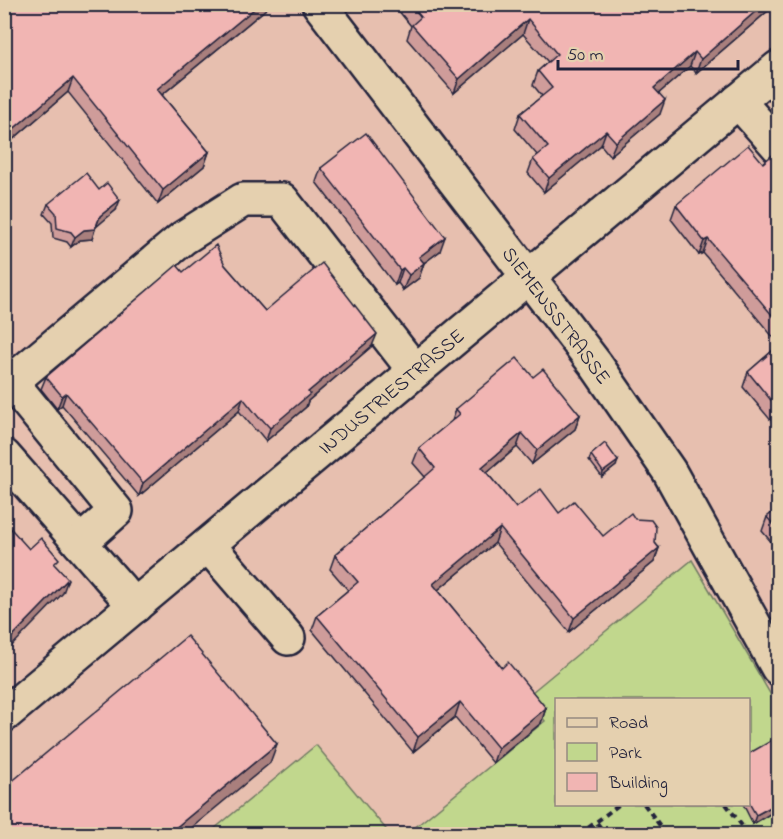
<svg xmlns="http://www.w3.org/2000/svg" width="783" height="839" font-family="'Indie Flower',sans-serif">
<rect width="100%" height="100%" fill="#e9c8b0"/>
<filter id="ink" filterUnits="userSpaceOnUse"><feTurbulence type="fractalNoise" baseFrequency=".0167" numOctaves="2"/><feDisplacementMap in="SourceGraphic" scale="12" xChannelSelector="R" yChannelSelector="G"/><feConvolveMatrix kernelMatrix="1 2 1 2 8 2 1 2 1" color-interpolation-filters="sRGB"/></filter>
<g filter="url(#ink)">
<polygon fill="#e7bfaf" points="5,5 778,5 778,704 777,705 692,560 526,698 545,721 407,834 390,834 316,746 208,834 5,834"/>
<g fill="#c1d78d" stroke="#727c64" stroke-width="1.5" fill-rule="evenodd">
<path d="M692,560L778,707V834H407L545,721L526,697ZM556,700H748V804H556Z"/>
<polygon points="316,745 390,834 208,834"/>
</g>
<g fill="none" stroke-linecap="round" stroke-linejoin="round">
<g stroke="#22223b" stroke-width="38">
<g id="minor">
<polyline points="319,4 596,365 669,471 778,668"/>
<polyline points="738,101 778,146"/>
<polyline points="4,456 135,606"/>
<polyline points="80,543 116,511 11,382 183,238 243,200 282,200 415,371"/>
<polyline points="208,545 288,638"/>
<polyline points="4,715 778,68"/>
</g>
</g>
<g stroke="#22223b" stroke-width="4" stroke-dasharray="6 4.5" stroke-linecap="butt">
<polyline points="644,804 666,834"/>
<polyline points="726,804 748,834"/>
<polyline points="597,823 606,834"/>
<polyline points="580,834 620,804"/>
</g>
<use href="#minor" stroke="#e5d0af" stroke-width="33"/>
</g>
<g fill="#cf9c9a" stroke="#22223b" stroke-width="1.5">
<polygon points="6,4 272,4 162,95 209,152 204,166 158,204 68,92 4,147 4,7"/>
<polygon points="393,4 776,4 696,73 690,66 659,93 660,114 610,156 601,145 544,192 528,173 533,159 538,156 515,129 520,114 542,96 533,85 538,71 548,62 523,34 454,93 407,39 411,26"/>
<polygon points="778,156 778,343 703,253 699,255 671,219 676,205"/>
<polygon points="321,168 440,251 424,263 419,278 403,290 398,283 395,285 316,182"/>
<polygon points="48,204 116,210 96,226 92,239 80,240 71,247 67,242 53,238 52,223 44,214"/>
<polygon points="225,265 265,311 372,346 308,401 306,407 266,441 257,430 256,431 239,411 139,496 62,405 57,409 41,389 46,377 183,272"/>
<polygon points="778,346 778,429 743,387 748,372"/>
<polygon points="533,377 580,415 575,429 532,464 517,447 487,473 516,508 559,513 603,536 655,543 659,548 654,562 569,632 495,543 438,590 502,668 546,708 541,723 493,763 455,717 413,752 312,630 317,616 348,590 330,569 335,555 425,477 413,463 419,448 452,421 456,409"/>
<polygon points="591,455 616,466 602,477 589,460"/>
<polygon points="778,508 778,550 762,531 767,517"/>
<polygon points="778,743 778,809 753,824 743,804 748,804 748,754"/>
</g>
<g fill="#a97f7d" stroke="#22223b" stroke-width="1.5">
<polygon points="260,4 272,4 152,103 157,89"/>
<polygon points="764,4 776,4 696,73 701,59"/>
<polygon points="528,19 523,34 454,93 459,79"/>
<polygon points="695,52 690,66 649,102 654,88"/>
<polygon points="73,78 68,92 4,147 4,137"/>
<polygon points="665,100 660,114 610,156 616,142"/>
<polygon points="606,131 601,145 544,192 549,178"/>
<polygon points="209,152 204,166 158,204 163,190"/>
<polygon points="120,200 116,210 96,227 100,216"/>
<polygon points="95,229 92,239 80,240 71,247 75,237 84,230"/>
<polygon points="445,237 440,251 413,271 419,257"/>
<polygon points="708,239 703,253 699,255 704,241"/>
<polygon points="424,263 419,278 403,290 409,275"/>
<polygon points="403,268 398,283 395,285 400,270"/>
<polygon points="377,334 372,346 308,401 306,407 266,441 270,428 308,392"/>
<polygon points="66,393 62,405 57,409 62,396"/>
<polygon points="243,398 239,411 139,496 143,483"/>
<polygon points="580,415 575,429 532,464 537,450"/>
<polygon points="522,433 517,447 476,481 482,467"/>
<polygon points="618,461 616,466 602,477 603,472"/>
<polygon points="500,528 495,543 428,598 433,584"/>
<polygon points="659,548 654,562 569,632 574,618"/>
<polygon points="68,579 63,593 4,654 4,645"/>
<polygon points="460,702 455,717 413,752 418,737"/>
<polygon points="546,708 541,723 493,763 498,748"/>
<polygon points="277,744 270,763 184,834 168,834"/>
<polygon points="778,803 778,809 753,824 756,815"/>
</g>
<g fill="#f1b5b3" stroke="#22223b" stroke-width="1.5">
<polygon points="13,4 260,4 157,89 209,152 163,190 73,78 4,137 4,12"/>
<polygon points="410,4 764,4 701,59 695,52 654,88 665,100 616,142 606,131 549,178 533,159 548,147 520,114 552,88 538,71 557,54 528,19 459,79 412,25 421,17"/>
<polygon points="366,133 445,237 419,257 424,263 409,275 403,268 400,270 321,168"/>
<polygon points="748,145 763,163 776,152 778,156 778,179 776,182 778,185 778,322 708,239 704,241 676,205"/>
<polygon points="86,173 99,190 107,183 120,200 100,216 95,229 84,230 75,237 71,232 57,228 56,213 48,204"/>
<polygon points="216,245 225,265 265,311 322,263 377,334 308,392 310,394 270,428 261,418 260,419 243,398 143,483 66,393 62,396 46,377 177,265 183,272"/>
<polygon points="778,346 778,409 748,372"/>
<polygon points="517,358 533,377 543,369 580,415 537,450 522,433 482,467 516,508 541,489 559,513 574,501 603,536 631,513 635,519 651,520 656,527 655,543 659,548 574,618 500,528 433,584 502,668 508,662 546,708 498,748 460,702 418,737 317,616 358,582 335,555 435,468 419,448 460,414 456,409"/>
<polygon points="605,443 618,461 603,472 591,455"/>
<polygon points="778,508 778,530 767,517"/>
<polygon points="4,521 29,549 41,538 59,559 54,564 68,579 4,645"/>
<polygon points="187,636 277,744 168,834 4,834 4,788"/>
<polygon points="776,738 778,743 778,803 756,815 748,801 748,754"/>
</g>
</g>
<g text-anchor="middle" stroke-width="6" stroke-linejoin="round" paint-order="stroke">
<g font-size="20" fill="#22223b" stroke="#e5d0af">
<text transform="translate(557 315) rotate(53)" y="7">SIEMENSSTRASSE</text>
<text transform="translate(391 391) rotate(-40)" y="7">INDUSTRIESTRASSE</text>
</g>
</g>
<rect width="783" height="839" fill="none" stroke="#e5d0af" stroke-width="24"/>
<rect x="12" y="12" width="759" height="815" fill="none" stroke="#22223b" stroke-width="2" filter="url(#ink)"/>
<rect x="555" y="698" width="195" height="108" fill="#e5d0af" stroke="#978a81" stroke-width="1.5"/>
<rect x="567" y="718" width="30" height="9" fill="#e5d0af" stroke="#978a81" stroke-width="1.5"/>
<text x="609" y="728" font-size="18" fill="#22223b">Road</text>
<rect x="567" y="743" width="30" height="18" fill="#c1d78d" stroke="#978a81" stroke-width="1.5"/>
<text x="609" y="758" font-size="18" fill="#22223b">Park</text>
<rect x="567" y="773" width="30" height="18" fill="#f1b5b3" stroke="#978a81" stroke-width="1.5"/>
<text x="609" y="788" font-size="18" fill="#22223b">Building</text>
<path d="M558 60v9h180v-9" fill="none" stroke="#22223b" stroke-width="3"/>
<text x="567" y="60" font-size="18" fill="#22223b" stroke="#e5d0af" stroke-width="4.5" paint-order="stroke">50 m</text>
</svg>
